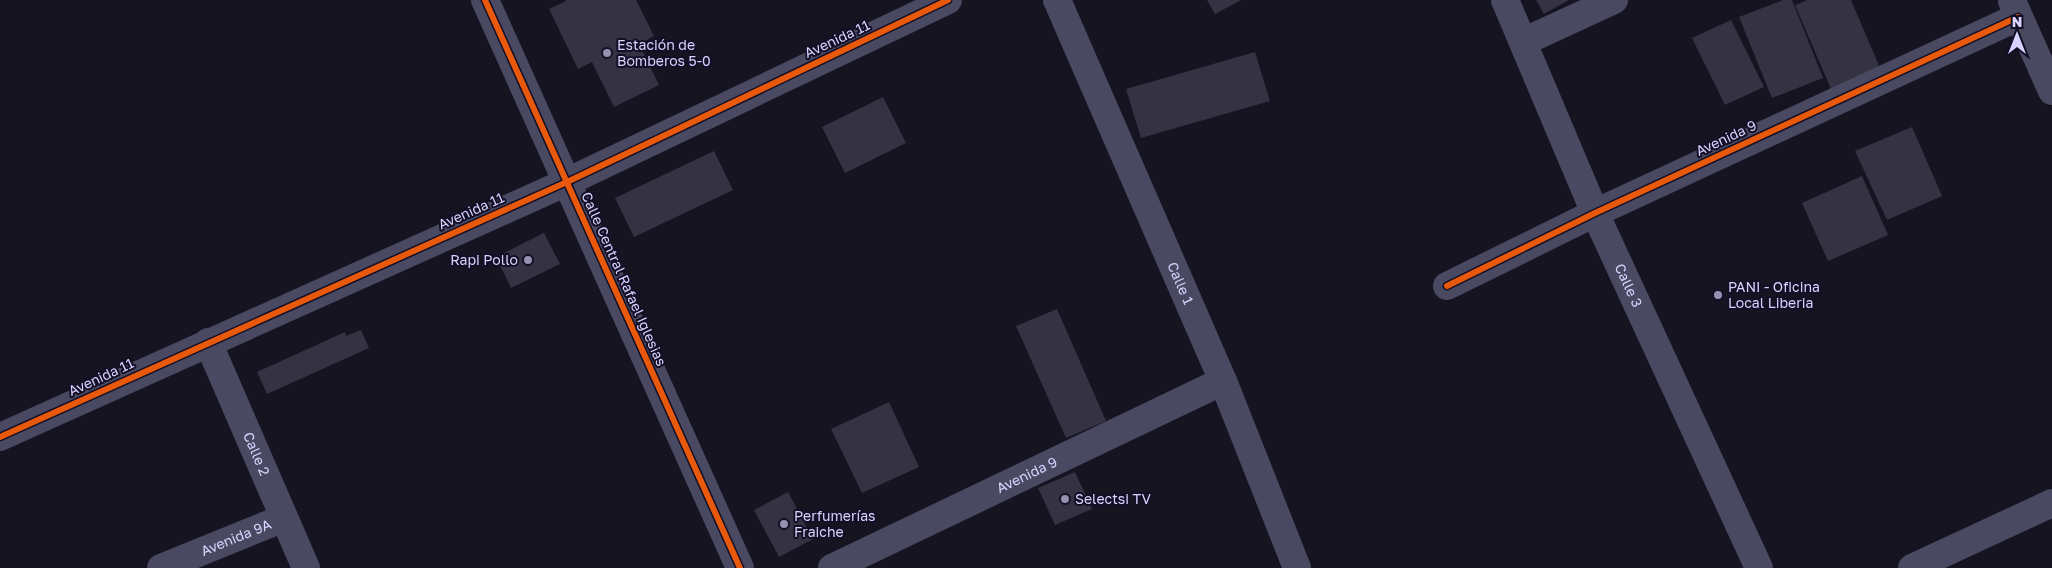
<svg xmlns="http://www.w3.org/2000/svg" width="2052" height="568" font-family="'Golos Text',sans-serif">
<rect width="100%" height="100%" fill="#161421"/>
<g fill="#343243">
<polygon points="565,0 636,0 654,36 639,44 659,85 614,107 592,62 578,69 549,9 566,1"/>
<polygon points="1207,0 1241,0 1215,14"/>
<polygon points="1536,0 1569,0 1544,14"/>
<polygon points="1783,0 1792,0 1823,78 1772,98 1739,17"/>
<polygon points="1807,0 1851,0 1880,68 1831,89 1795,5"/>
<polygon points="1731,20 1764,87 1725,105 1692,38"/>
<polygon points="1255,52 1270,101 1141,138 1126,89"/>
<polygon points="883,97 906,143 845,173 822,127"/>
<polygon points="1912,127 1942,196 1887,220 1855,151"/>
<polygon points="714,151 733,190 634,237 615,198"/>
<polygon points="1862,176 1888,235 1828,261 1802,203"/>
<polygon points="544,233 560,264 511,288 496,257"/>
<polygon points="1057,309 1106,421 1066,438 1016,326"/>
<polygon points="361,330 369,348 267,394 257,372 345,332 346,336"/>
<polygon points="889,402 919,467 862,493 831,429"/>
<polygon points="1075,472 1092,509 1055,525 1038,488"/>
<polygon points="788,492 813,539 779,557 754,510"/>
</g>
<g fill="none" stroke-linecap="round" stroke-linejoin="round">
<g stroke="#4a4962" stroke-width="28">
<polyline points="485,0 740,568"/>
<path id="s1" d="M1057,0L1223,381L1297,568"/>
<path id="s2" d="M1505,0L1595,213L1759,568"/>
<polyline points="2012,1 2052,91"/>
<polyline points="1523,42 1614,0"/>
<polyline points="1447,286 1595,213 2018,17"/>
<path id="s3" d="M208,342L306,568"/>
<polyline points="0,437 567,182 948,0"/>
<path id="s4" d="M161,568L284,518"/>
<path id="s5" d="M832,568L1223,381"/>
<polyline points="1912,568 2052,503"/>
</g>
<g stroke="#130f26" stroke-width="9">
<g id="cycleway">
<polyline points="485,0 740,568"/>
<polyline points="1447,286 1595,213 2018,17"/>
<polyline points="0,437 567,182 948,0"/>
</g>
</g>
<use href="#cycleway" stroke="#e8590c" stroke-width="6"/>
</g>
<g fill="#9591b1" stroke="#130f26" stroke-width="2">
<circle cx="607" cy="53" r="5"/>
<circle cx="528" cy="260" r="5"/>
<circle cx="1718" cy="295" r="5"/>
<circle cx="1065" cy="499" r="5"/>
<circle cx="784" cy="524" r="5"/>
</g>
<g text-anchor="middle" stroke-width="4" stroke-linejoin="round" paint-order="stroke">
<g font-size="14" fill="#d9d4ff" stroke="#130f26">
<text transform="translate(837 39) rotate(-25)" y="5">Avenida 11</text>
<text transform="translate(1726 138) rotate(-25)" y="5">Avenida 9</text>
<text transform="translate(471 211) rotate(-24)" y="5">Avenida 11</text>
<text transform="translate(624 279) rotate(66)" y="5">Calle Central Rafael Iglesias</text>
<text dy="5" stroke="none"><textPath href="#s1" startOffset="309">Calle 1</textPath></text>
<text dy="5" stroke="none"><textPath href="#s2" startOffset="311">Calle 3</textPath></text>
<text transform="translate(101 377) rotate(-25)" y="5">Avenida 11</text>
<text dy="5" stroke="none"><textPath href="#s3" startOffset="122">Calle 2</textPath></text>
<text dy="5" stroke="none"><textPath href="#s5" startOffset="216">Avenida 9</textPath></text>
<text dy="5" stroke="none"><textPath href="#s4" startOffset="81">Avenida 9A</textPath></text>
</g>
<g font-size="14" fill="#d9d4ff" stroke="#130f26" text-anchor="start">
<text x="617" y="50">Estación de<tspan x="617" dy="16">Bomberos 5-0</tspan></text>
<text x="518" y="265" text-anchor="end">Rapi Pollo</text>
<text x="1728" y="292">PANI - Oficina<tspan x="1728" dy="16">Local Liberia</tspan></text>
<text x="1075" y="504">Selectsi TV</text>
<text x="794" y="521">Perfumerías<tspan x="794" dy="16">Fraiche</tspan></text>
</g>
</g>
<g transform="translate(2017 35)" stroke="#130f26" stroke-width="4" paint-order="stroke">
<path d="M0-4L9 19L0 12L-9 19Z" fill="#d9d4ff"/>
<text y="-8" font-size="14" font-weight="bold" text-anchor="middle" fill="#d9d4ff">N</text>
</g>
</svg>
